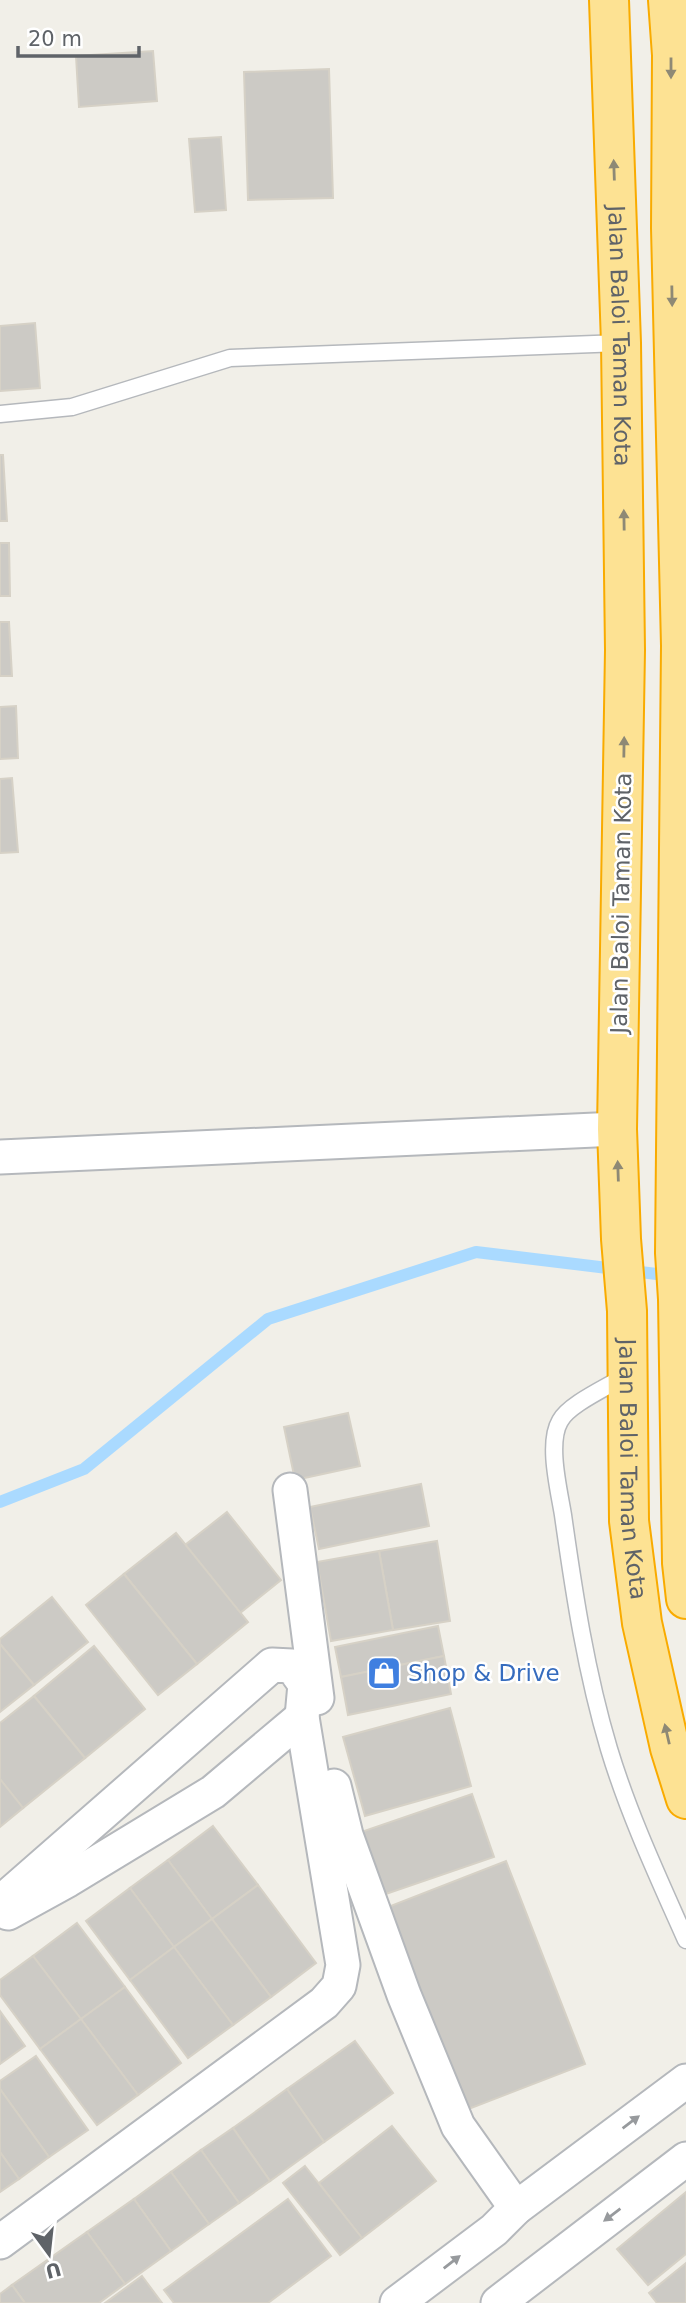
<svg xmlns="http://www.w3.org/2000/svg" width="686" height="2303" font-family="'DejaVu Sans',sans-serif">
<rect width="100%" height="100%" fill="#f1efe8"/>
<g fill="none" stroke-linecap="round" stroke-linejoin="round">
<polyline stroke="#aadaff" stroke-width="12" points="0,1502 84,1469 268,1319 476,1252 673,1276"/>
</g>
<g fill="#cccac5" stroke="#d6d1c6" stroke-width="2">
<polygon points="153,51 157,101 79,107 76,56"/>
<polygon points="329,69 333,198 248,200 244,72"/>
<polygon points="221,137 226,210 195,212 189,139"/>
<polygon points="35,323 40,388 0,391 0,326"/>
<polygon points="0,455 3,455 7,521 0,521"/>
<polygon points="0,543 9,543 10,596 0,596"/>
<polygon points="0,622 9,622 12,676 0,676"/>
<polygon points="16,706 18,758 0,759 0,707"/>
<polygon points="12,778 18,852 0,853 0,779"/>
<polygon points="348,1413 360,1466 295,1480 284,1427"/>
<polygon points="421,1484 429,1526 319,1549 310,1507"/>
<polygon points="227,1512 281,1580 240,1613 185,1545"/>
<polygon points="176,1533 248,1622 197,1664 124,1574"/>
<polygon points="437,1541 450,1621 393,1630 379,1551"/>
<polygon points="379,1551 393,1630 331,1641 317,1562"/>
<polygon points="124,1574 197,1664 158,1695 86,1605"/>
<polygon points="52,1597 88,1642 34,1685 0,1644 0,1639"/>
<polygon points="438,1626 444,1656 341,1677 335,1647"/>
<polygon points="0,1644 34,1685 0,1712"/>
<polygon points="94,1646 145,1709 85,1758 34,1696"/>
<polygon points="444,1656 451,1694 348,1715 341,1677"/>
<polygon points="34,1696 85,1758 23,1808 0,1779 0,1723"/>
<polygon points="450,1708 471,1786 365,1816 343,1737"/>
<polygon points="0,1779 23,1808 0,1827"/>
<polygon points="472,1794 494,1857 383,1895 361,1832"/>
<polygon points="213,1826 258,1885 212,1919 168,1860"/>
<polygon points="168,1860 212,1919 174,1947 130,1888"/>
<polygon points="506,1861 585,2064 466,2110 388,1907"/>
<polygon points="258,1885 316,1963 271,1997 212,1919"/>
<polygon points="130,1888 174,1947 130,1980 86,1921"/>
<polygon points="212,1919 271,1997 233,2025 174,1947"/>
<polygon points="77,1923 125,1987 81,2019 33,1956"/>
<polygon points="174,1947 233,2025 188,2058 130,1980"/>
<polygon points="33,1956 81,2019 40,2049 0,1995 0,1980"/>
<polygon points="125,1987 181,2063 138,2095 81,2019"/>
<polygon points="0,2011 25,2046 0,2064"/>
<polygon points="81,2019 138,2095 97,2125 40,2049"/>
<polygon points="355,2041 393,2093 324,2142 287,2089"/>
<polygon points="36,2056 88,2130 49,2157 0,2089 0,2081"/>
<polygon points="0,2089 49,2157 19,2179 0,2152"/>
<polygon points="287,2089 324,2142 270,2181 233,2128"/>
<polygon points="392,2126 436,2181 362,2238 319,2183"/>
<polygon points="233,2128 270,2181 239,2203 201,2150"/>
<polygon points="201,2150 239,2203 209,2224 171,2172"/>
<polygon points="0,2152 19,2179 0,2192"/>
<polygon points="305,2166 362,2238 340,2255 283,2183"/>
<polygon points="171,2172 209,2224 171,2251 134,2199"/>
<polygon points="686,2192 686,2254 648,2285 617,2249"/>
<polygon points="134,2199 171,2251 125,2284 87,2232"/>
<polygon points="288,2199 331,2256 268,2303 174,2303 164,2290"/>
<polygon points="87,2232 125,2284 99,2303 25,2303 12,2285"/>
<polygon points="686,2263 686,2303 657,2303 649,2293"/>
<polygon points="142,2276 162,2303 105,2303"/>
<polygon points="12,2285 25,2303 0,2303 0,2294"/>
</g>
<g fill="none" stroke-linecap="round" stroke-linejoin="round">
<g stroke="#b5b8bc" stroke-width="19">
<g id="lane">
<polyline points="0,414 72,407 230,358 621,343"/>
<path d="M625,1376C608,1387 569,1404 560,1421C547,1443 559,1490 563,1515C574,1593 586,1672 609,1749C629,1815 658,1877 686,1940"/>
</g>
</g>
<g stroke="#b5b8bc" stroke-width="37">
<g id="street">
<polyline points="0,1157 617,1129"/>
<polyline points="290,1490 317,1698"/>
<polyline points="334,1786 346,1835 404,1995 458,2126 516,2208"/>
<polyline points="0,1903 272,1665 292,1666 305,1684 302,1717 343,1965 339,1986 324,2003 0,2242"/>
<polyline points="8,1913 68,1880 213,1792 302,1717"/>
<polyline points="397,2303 494,2230 516,2208 686,2081"/>
<polyline points="498,2303 686,2159"/>
</g>
</g>
<g stroke="#f9ab00" stroke-width="42">
<g id="highway">
<path id="s1" d="M609,0L621,343L625,650L617,1129L621,1239L627,1311L629,1521L642,1623L670,1748L686,1799"/>
<polyline points="668,0 672,55 671,228 681,646 675,1253 678,1299 682,1563 686,1599"/>
</g>
</g>
<use href="#lane" stroke="#fff" stroke-width="16"/>
<use href="#street" stroke="#fff" stroke-width="33"/>
<use href="#highway" stroke="#fde293" stroke-width="38"/>
</g>
<defs><path id="oneway-solid" d="M-6-.8H1V-3.2L6.5 0L1 3.2V.8H-6Z" transform="scale(1.75)"/></defs>
<g fill="#8e8975">
<use href="#oneway-solid" transform="translate(671 68) rotate(90)"/>
<use href="#oneway-solid" transform="translate(614 170) rotate(-92)"/>
<use href="#oneway-solid" transform="translate(672 296) rotate(89)"/>
<use href="#oneway-solid" transform="translate(624 520) rotate(-91)"/>
<use href="#oneway-solid" transform="translate(624 747) rotate(-89)"/>
<use href="#oneway-solid" transform="translate(618 1171) rotate(-92)"/>
<use href="#oneway-solid" transform="translate(667 1734) rotate(-103)"/>
</g>
<g fill="#979a9d">
<use href="#oneway-solid" transform="translate(631 2122) rotate(-37)"/>
<use href="#oneway-solid" transform="translate(612 2215) rotate(143)"/>
<use href="#oneway-solid" transform="translate(452 2262) rotate(-38)"/>
</g>
<defs>
<g id="shop-square" transform="scale(1.75)"><rect x="-9" y="-9" width="18" height="18" rx="4" fill="#3f7fe0" stroke="#fff"/><path d="M-5-2.5h2.3a2.7 3.5 0 0 1 5.4 0H5L5.5 6h-11ZM-1.5-2.5h3a1.5 2.3 0 0 0-3 0Z" fill="#fff"/></g>
</defs>
<g fill-rule="evenodd">
<use href="#shop-square" x="384" y="1673"/>
</g>
<g text-anchor="middle" stroke-width="5" stroke-linejoin="round" paint-order="stroke">
<g font-size="23" fill="#5f6368" stroke="#fff">
<text dy="8" stroke="none"><textPath href="#s1" startOffset="336">Jalan Baloi Taman Kota</textPath></text>
<text transform="translate(621 903) rotate(-89)" y="8">Jalan Baloi Taman Kota</text>
<text dy="8" stroke="none"><textPath href="#s1" startOffset="1470">Jalan Baloi Taman Kota</textPath></text>
</g>
<g font-size="23" fill="#366cbe" stroke="#fff" text-anchor="start">
<text x="408" y="1681">Shop &amp; Drive</text>
</g>
</g>
<g transform="translate(49 2254) rotate(165)" stroke="#ffffff" stroke-width="5" paint-order="stroke">
<path d="M0-5L12 26L0 18L-12 26Z" fill="#5f6368"/>
<text y="-10" font-size="19" font-weight="bold" text-anchor="middle" fill="#5f6368">U</text>
</g>
<path d="M18 46v10h121v-10" fill="none" stroke="#5f6368" stroke-width="3.5"/>
<text x="28" y="46" font-size="21" fill="#5f6368" stroke="#ffffff" stroke-width="5" paint-order="stroke">20 m</text>
</svg>
